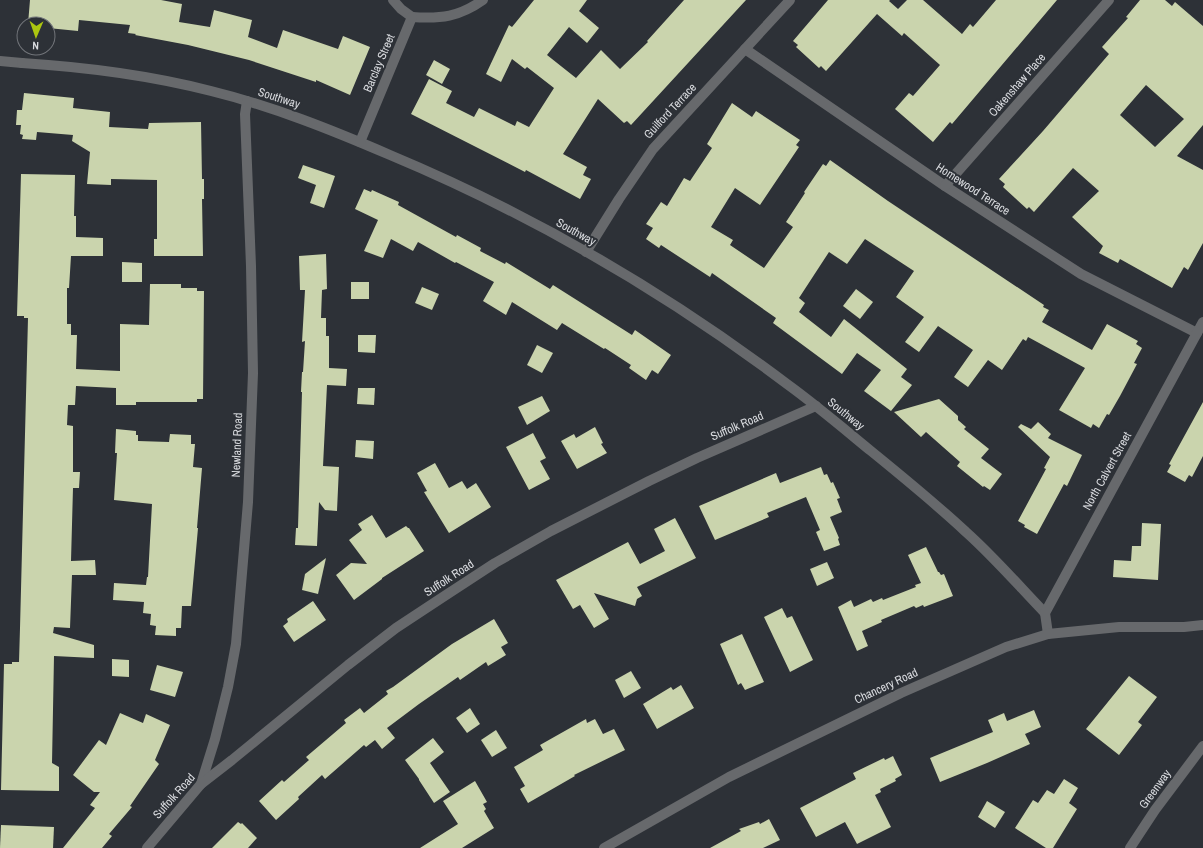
<svg xmlns="http://www.w3.org/2000/svg" width="1203" height="848" font-family="'Archivo Narrow',sans-serif">
<rect width="100%" height="100%" fill="#2d3137"/>
<g fill="#cad4ad" fill-rule="evenodd">
<polygon points="30,0 161,0 182,4 179,22 210,27 214,10 252,20 248,37 277,48 283,30 338,49 343,36 370,47 350,95 316,80 316,82 249,60 188,45 135,35 136,34 128,33 130,25 79,20 78,31 48,28 48,24 28,24"/>
<polygon points="534,0 587,0 579,11 599,28 587,43 569,27 547,55 576,78 601,50 620,69 648,42 647,41 684,0 746,0 631,125 627,121 624,123 598,99 563,154 587,167 583,175 591,179 580,199 526,170 525,172 411,114 429,79 452,91 446,103 474,117 479,108 515,126 517,121 529,127 554,88 527,67 525,69 512,59 501,82 486,74 509,25 512,27"/>
<polygon points="828,0 890,0 889,1 898,9 907,0 923,0 962,34 970,24 973,27 996,0 1057,0 952,124 950,122 933,142 895,109 909,93 913,96 940,65 904,33 902,36 877,14 826,71 821,66 819,68 796,47 798,45 793,41"/>
<path d="M1140,0H1165L1172,6L1175,2L1203,26V125L1177,156L1203,170V243L1188,270L1184,267L1172,288L1120,259L1118,263L1099,253L1103,246L1072,217L1099,191L1073,168L1034,212L1029,207L1027,209L1003,187L1005,184L999,179L1043,131L1109,54L1102,47L1128,18L1126,17ZM1146,85L1184,119L1155,147L1120,115Z"/>
<polygon points="434,60 450,69 442,84 426,75"/>
<polygon points="24,93 74,98 73,108 110,112 109,127 148,129 149,123 201,122 202,179 204,179 204,199 202,199 203,256 154,256 154,239 157,239 157,180 111,179 111,185 87,184 90,152 72,141 73,135 37,132 36,140 22,139 23,135 20,134 21,125 16,125 17,110 22,110"/>
<polygon points="732,103 752,117 756,111 800,140 796,145 799,147 760,205 735,188 711,227 733,240 730,245 764,268 793,227 786,222 805,193 804,192 823,164 826,166 830,160 888,201 1044,305 1043,307 1049,310 1042,322 1092,350 1107,324 1138,341 1136,344 1142,348 1134,363 1137,364 1120,396 1109,415 1107,414 1099,428 1093,424 1091,428 1059,410 1085,368 1028,337 1026,341 1023,339 1002,370 988,360 968,387 954,377 973,350 938,326 919,352 905,342 924,317 896,297 914,271 865,239 847,264 829,252 799,298 805,303 799,312 831,337 844,319 907,369 901,377 912,385 891,411 864,391 881,370 857,353 842,374 773,323 776,318 712,273 710,277 661,245 659,248 646,239 653,228 646,224 661,202 667,206 684,178 690,181 712,148 707,144"/>
<polygon points="303,165 335,176 324,208 310,203 316,185 298,178"/>
<polygon points="21,174 75,175 74,216 76,216 76,237 103,238 103,256 71,256 69,288 67,288 67,324 71,324 71,335 77,335 76,369 120,371 120,324 149,325 150,284 181,284 181,288 197,288 197,291 204,291 203,399 197,399 197,402 136,402 136,405 116,405 116,388 76,386 75,405 68,405 67,425 73,426 73,472 80,472 79,488 73,488 71,561 95,560 96,575 72,575 70,628 54,627 53,633 94,645 94,658 54,656 52,763 59,767 59,791 1,790 4,664 12,664 12,662 19,662 20,628 28,318 24,318 24,316 17,316"/>
<polygon points="364,189 371,192 372,190 399,202 398,205 456,237 457,235 481,248 480,251 505,264 506,262 550,289 553,285 632,335 635,330 671,355 658,374 652,370 646,380 629,368 631,365 605,348 604,349 562,323 557,330 512,302 506,315 483,301 494,282 456,262 455,263 418,242 413,251 391,239 383,258 364,251 378,220 355,209"/>
<polygon points="326,254 327,289 322,290 321,318 326,318 326,336 329,336 329,368 347,369 346,386 327,385 323,466 339,467 337,511 325,510 319,502 317,546 295,545 296,528 298,528 302,392 301,392 302,372 303,372 305,341 302,342 305,290 300,290 299,256"/>
<polygon points="122,262 142,263 142,282 122,282"/>
<rect x="351" y="282" width="18" height="17"/>
<polygon points="422,287 439,294 432,310 415,303"/>
<polygon points="856,289 873,302 860,319 843,306"/>
<polygon points="358,335 376,335 375,353 358,352"/>
<polygon points="537,345 553,353 542,373 527,365"/>
<polygon points="358,388 375,388 374,405 357,404"/>
<polygon points="542,396 550,411 527,425 518,407"/>
<polygon points="939,399 958,416 958,420 966,427 964,429 989,449 981,458 1002,474 990,490 984,486 983,487 957,466 960,462 926,432 921,437 894,412"/>
<polygon points="1203,402 1203,456 1192,477 1189,475 1185,482 1167,472 1171,465 1169,464"/>
<polygon points="1038,422 1051,434 1048,438 1082,455 1067,486 1064,484 1037,534 1024,527 1025,525 1018,521 1046,469 1044,468 1050,457 1018,427 1021,424 1031,429"/>
<polygon points="595,427 603,443 601,444 607,453 577,469 561,441 574,434 576,438"/>
<polygon points="116,429 136,431 136,435 138,435 138,441 169,442 170,434 191,435 191,444 195,444 193,467 202,468 197,528 198,528 191,606 182,606 181,628 176,628 176,636 155,635 156,626 150,625 151,614 143,613 144,602 113,600 114,583 146,585 147,577 148,577 152,504 114,500 117,453 115,453"/>
<polygon points="533,433 546,458 540,461 550,479 529,490 506,447"/>
<polygon points="356,440 374,441 373,459 355,457"/>
<polygon points="435,463 449,488 462,481 467,489 476,483 491,507 449,533 424,492 427,491 417,473"/>
<polygon points="821,467 824,475 827,474 831,483 833,482 840,498 837,499 842,512 830,517 839,538 838,539 840,545 824,551 816,532 820,530 806,497 767,513 769,517 715,540 699,506 776,473 780,483"/>
<polygon points="372,515 386,538 406,526 408,528 409,528 424,551 382,578 382,579 354,600 336,575 351,563 367,564 349,540 362,530 358,524"/>
<polygon points="675,518 696,558 637,587 642,596 637,599 635,606 594,593 609,619 594,628 580,605 573,609 556,580 628,542 640,564 665,551 654,529"/>
<polygon points="1142,523 1161,524 1158,580 1113,577 1114,560 1131,561 1132,546 1141,546"/>
<polygon points="926,547 938,572 939,572 941,575 944,574 953,596 924,607 923,605 916,608 914,606 881,620 882,622 862,631 868,646 857,651 838,607 851,600 854,607 871,599 873,602 882,598 883,600 916,587 915,585 921,583 908,555"/>
<polygon points="326,558 318,594 302,590 305,574"/>
<polygon points="827,562 834,578 817,586 810,569"/>
<polygon points="313,601 326,620 294,642 283,626 288,622 287,619"/>
<polygon points="782,608 787,618 792,616 813,660 790,672 764,617"/>
<polygon points="494,619 508,643 501,647 506,655 488,666 486,662 460,680 458,677 419,704 387,728 395,738 382,749 375,740 366,747 364,745 325,779 322,775 298,797 299,799 276,820 259,801 282,780 284,782 309,760 306,757 346,723 344,720 360,708 364,713 388,694 386,691 393,687 452,644"/>
<polygon points="742,634 764,682 745,690 741,683 738,685 720,644"/>
<polygon points="112,659 129,660 129,677 112,676"/>
<polygon points="157,665 183,672 175,697 150,690"/>
<polygon points="631,671 641,688 624,698 615,680"/>
<polygon points="1129,676 1157,697 1138,722 1142,725 1119,755 1086,729"/>
<polygon points="681,685 694,708 657,729 643,704 671,687 673,690"/>
<polygon points="470,708 480,724 467,733 456,718"/>
<polygon points="1034,710 1041,727 1025,734 1030,744 987,763 940,782 930,758 993,732 988,720 1004,713 1007,721"/>
<polygon points="120,713 143,723 146,714 170,725 155,760 159,764 130,806 132,807 109,834 112,836 102,848 63,848 95,808 90,805 100,792 94,792 73,775 99,740 106,745"/>
<polygon points="586,719 587,723 595,719 603,734 614,729 625,750 574,775 575,776 528,803 520,789 525,786 514,767 543,750 540,745"/>
<polygon points="496,730 507,748 492,757 481,740"/>
<polygon points="433,738 444,752 430,763 450,792 434,803 419,780 419,779 405,760"/>
<polygon points="893,756 902,775 895,779 896,781 880,789 881,792 875,795 891,827 857,844 845,822 816,837 800,808 856,779 853,773 884,758 885,760"/>
<polygon points="1064,779 1078,788 1069,803 1077,809 1053,848 1046,848 1015,828 1033,800 1038,803 1047,790 1054,794"/>
<polygon points="475,781 487,802 483,804 486,809 484,811 494,828 462,848 420,848 458,824 443,801"/>
<polygon points="987,801 1005,812 995,828 978,817"/>
<polygon points="769,819 780,840 763,848 710,848 741,831 739,829 759,822 760,824"/>
<polygon points="238,822 241,824 242,823 257,838 248,848 212,848"/>
<polygon points="1,825 54,827 53,848 0,848"/>
</g>
<g fill="none" stroke-linecap="round" stroke-linejoin="round">
<polyline stroke="#67696c" stroke-width="10" points="0,61 22,63"/>
<g stroke="#67696c" stroke-width="10">
<polyline points="393,0 401,9 412,17"/>
<path d="M412,17C441,19 459,17 483,0"/>
<polyline points="745,49 945,186 1081,274 1197,333"/>
<path d="M22,63C85,67 149,75 211,91C272,106 332,130 390,155C531,214 665,292 787,384C816,405 843,428 871,451C903,477 935,503 966,532C994,557 1019,586 1045,613"/>
<polyline points="360,142 412,17"/>
<polyline points="945,186 1109,0"/>
<polyline points="586,252 619,199 653,149 790,0"/>
<polyline points="1048,634 1045,613 1203,322"/>
<polyline points="201,784 215,739 228,687 236,644 248,502 253,373 251,266 245,114 247,101"/>
<polyline points="147,848 201,784 232,760 348,665 396,628 443,597 495,563 551,531 649,481 697,458 816,406"/>
<polyline points="604,848 729,777 901,693 1006,647 1048,634 1119,627 1184,627 1203,625"/>
<polyline points="1130,848 1155,810 1203,746"/>
</g>
</g>
<g text-anchor="middle" stroke-width="4" stroke-linejoin="round" paint-order="stroke">
<g font-size="12" fill="#d9dbdf" stroke="#2d3137">
<text transform="translate(379 63) rotate(-67)" y="4">Barclay Street</text>
<text transform="translate(1017 85) rotate(-49)" y="4">Oakenshaw Place</text>
<text transform="translate(279 98) rotate(18)" y="4">Southway</text>
<text transform="translate(670 111) rotate(-47)" y="4">Guilford Terrace</text>
<text transform="translate(973 189) rotate(33)" y="4">Homewood Terrace</text>
<text transform="translate(576 232) rotate(29)" y="4">Southway</text>
<text transform="translate(846 414) rotate(39)" y="4">Southway</text>
<text transform="translate(737 426) rotate(-23)" y="4">Suffolk Road</text>
<text transform="translate(237 445) rotate(-88)" y="4">Newland Road</text>
<text transform="translate(1107 471) rotate(-61)" y="4">North Calvert Street</text>
<text transform="translate(449 578) rotate(-33)" y="4">Suffolk Road</text>
<text transform="translate(886 686) rotate(-25)" y="4">Chancery Road</text>
<text transform="translate(1155 789) rotate(-54)" y="4">Greenway</text>
<text transform="translate(174 796) rotate(-48)" y="4">Suffolk Road</text>
</g>
</g>
<g transform="translate(36 36) rotate(182)"><circle r="19" fill="#2d3137" stroke="#72757a"/>
<path d="M0-3L7 15L0 10L-7 15Z" fill="#adc610"/>
<text y="-6" font-size="11" font-weight="bold" text-anchor="middle" fill="#d9dbdf">N</text>
</g>
</svg>
